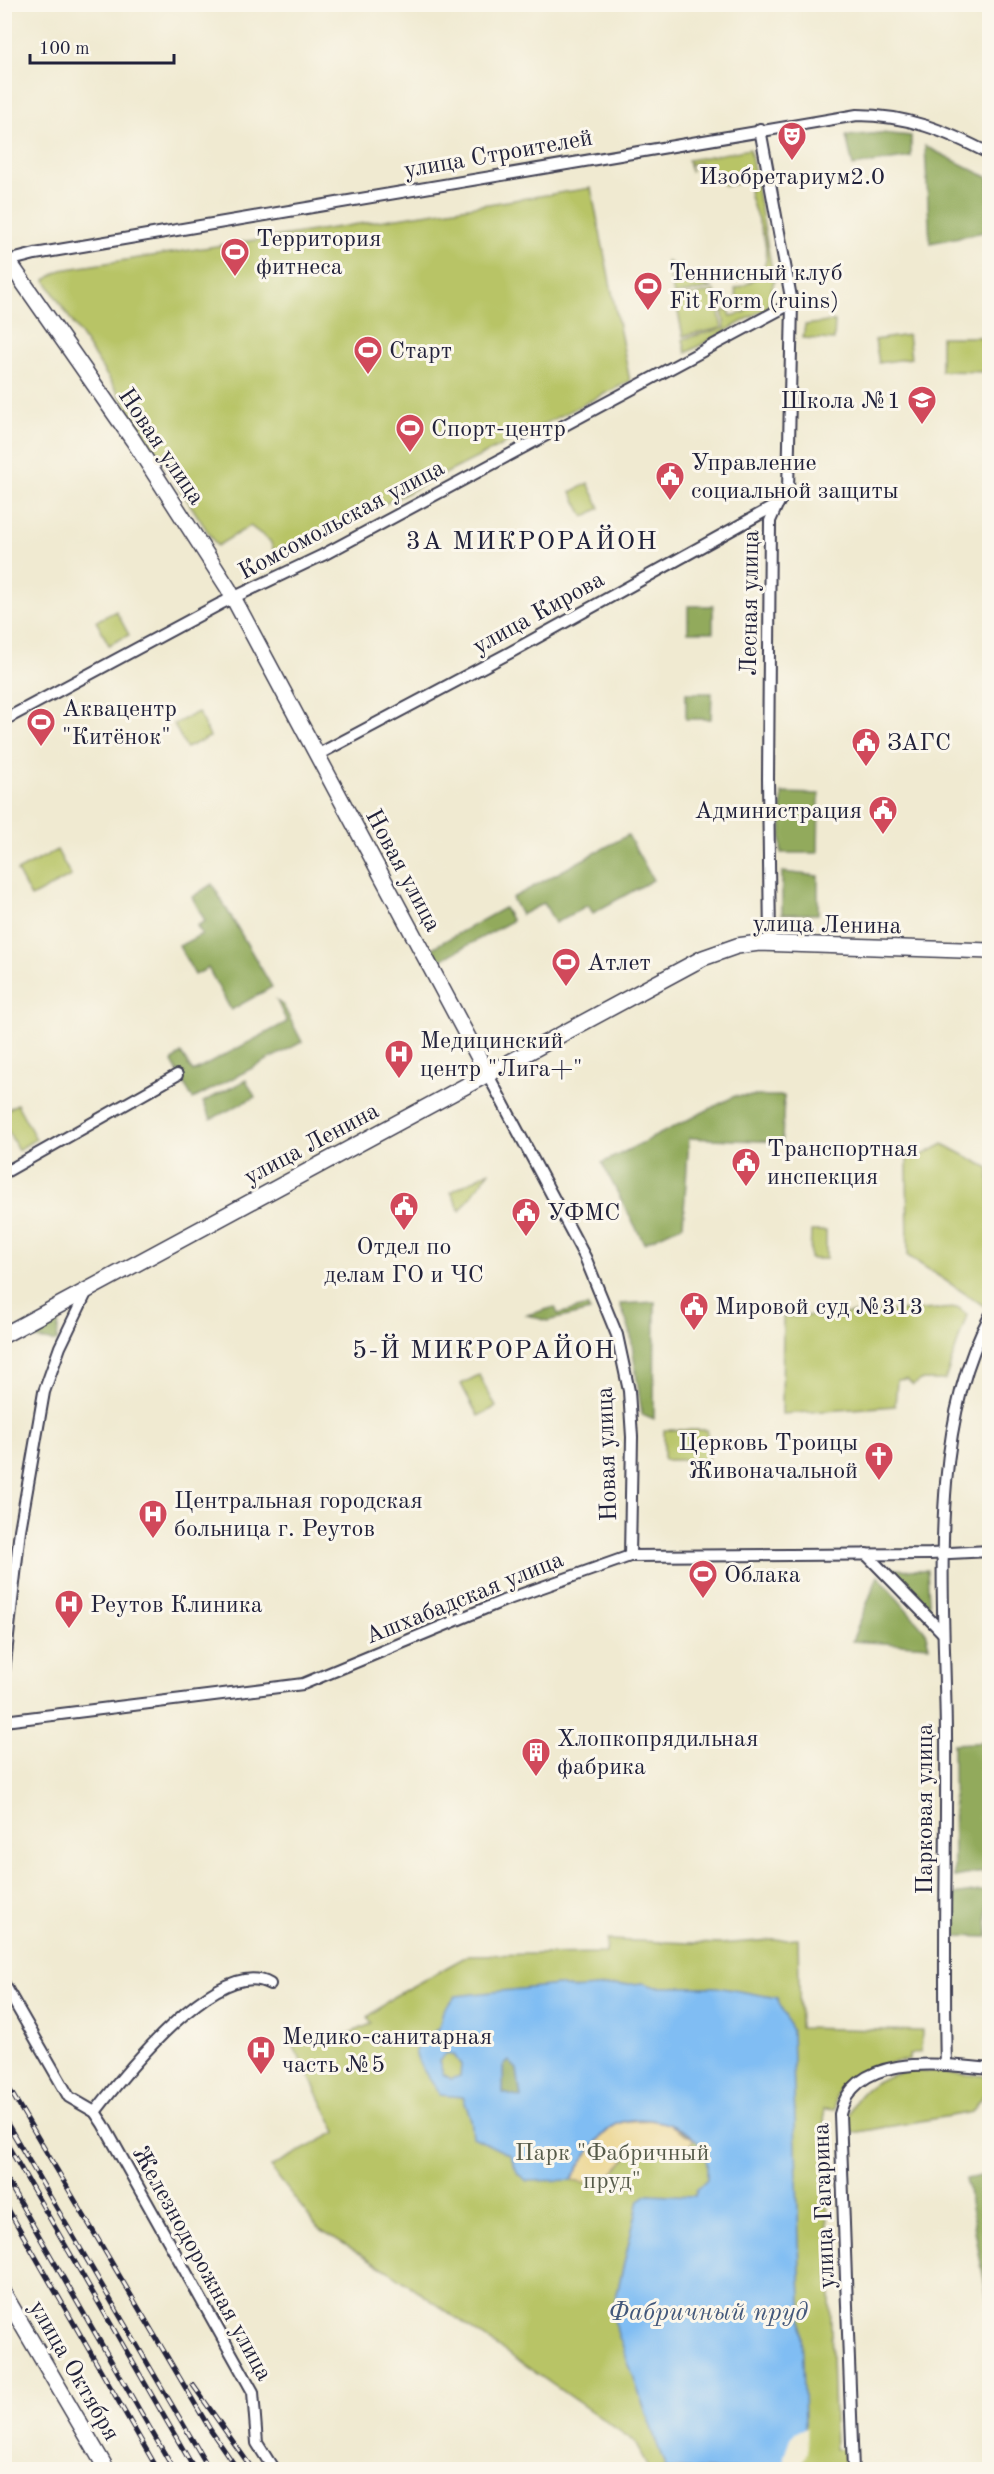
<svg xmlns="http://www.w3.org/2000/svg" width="994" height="2474" font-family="'Old Standard TT',serif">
<rect width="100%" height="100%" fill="#fbf7ec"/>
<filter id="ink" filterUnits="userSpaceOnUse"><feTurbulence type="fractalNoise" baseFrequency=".0167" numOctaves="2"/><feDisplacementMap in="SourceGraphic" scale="12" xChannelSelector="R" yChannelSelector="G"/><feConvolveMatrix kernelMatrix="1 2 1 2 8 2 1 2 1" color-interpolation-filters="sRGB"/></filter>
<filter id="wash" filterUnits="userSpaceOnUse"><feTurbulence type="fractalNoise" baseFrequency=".008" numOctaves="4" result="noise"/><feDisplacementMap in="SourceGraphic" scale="24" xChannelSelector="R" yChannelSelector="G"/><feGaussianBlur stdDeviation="1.35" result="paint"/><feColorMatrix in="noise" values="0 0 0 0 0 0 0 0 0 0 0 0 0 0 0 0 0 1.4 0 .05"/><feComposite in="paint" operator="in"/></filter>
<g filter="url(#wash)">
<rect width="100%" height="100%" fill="#f0ead1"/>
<g fill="#b8c466" stroke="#6d7350" stroke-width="1.5">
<path d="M750,149L774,281L767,308L686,353L683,339L725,328L722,311L729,310L731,316L746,312L744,298L737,299L735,289C792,270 755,226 749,191L754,186L752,179L744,177L739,183L725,186L702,170L700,163L690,164L691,172L688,160Z"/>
<polygon points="591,188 630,381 277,558 270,541 250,526 217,546 45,280 61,270"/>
<polygon points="667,261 695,282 712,288 674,295"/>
<polygon points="715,291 722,328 683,336 675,298"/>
<polygon points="835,321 834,340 803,338 805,325"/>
<polygon points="908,335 911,358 879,363 875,340"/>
<polygon points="941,337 989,337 989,372 941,371"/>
<polygon points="588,483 600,508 584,517 571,492"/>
<polygon points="116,611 129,635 109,645 96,621"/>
<polygon points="198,712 210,737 186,748 174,724"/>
<polygon points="57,850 71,876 31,897 17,871"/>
<polygon points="17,1104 36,1139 18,1150 5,1125 5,1111"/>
<polygon points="943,1144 989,1168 990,1297 984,1306 908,1256 907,1158 917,1158"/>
<polygon points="490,1171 460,1211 451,1192"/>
<polygon points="811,1231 826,1231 826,1259 810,1259"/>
<polygon points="959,1308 967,1315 945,1380 920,1380 913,1385 907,1379 897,1380 895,1406 782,1414 783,1317"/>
<polygon points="479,1375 496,1407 478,1416 461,1384"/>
<polygon points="664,1430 707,1430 708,1460 664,1460"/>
<path d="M798,1938L800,2028L922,2031L921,2052L909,2055V2060C886,2063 849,2068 838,2091C835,2096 835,2105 835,2110L824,2109L835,2449L845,2448L846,2469H649L634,2441L390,2272L318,2228L270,2167L337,2132L293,2045L322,2035L326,2043L371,2024L368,2017L393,1997L469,1955L606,1953L607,1940L720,1944Z"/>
<path d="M911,2071L989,2076V2087L972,2112L847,2134C847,2095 874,2077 911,2071Z"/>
</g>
<g fill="#92aa5b" stroke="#5a664b" stroke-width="1.5">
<polygon points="881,133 911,136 911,157 853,166 846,136"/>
<polygon points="925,146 989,178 989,231 930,243"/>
<rect x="688" y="606" width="25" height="26"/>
<polygon points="686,693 712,693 711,719 686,719"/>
<polygon points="782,793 819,794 818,853 781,853"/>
<polygon points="628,835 653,880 593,913 588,905 555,923 544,903 521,915 512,898"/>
<polygon points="782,872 818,876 818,914 782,914"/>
<polygon points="212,884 272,987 231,1010 208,968 195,975 179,946 202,934 197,926 205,921 192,897"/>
<polygon points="504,908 512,921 439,961 432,948"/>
<polygon points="277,1001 283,1005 302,1042 193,1099 172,1062 181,1053 193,1072 287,1022"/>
<polygon points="246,1080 255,1097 211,1119 203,1102"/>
<polygon points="735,1096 784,1096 782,1142 689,1138 683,1225 644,1243 602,1163"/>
<polygon points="655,1302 654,1419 642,1414 630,1331 620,1304"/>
<polygon points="587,1306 590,1311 547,1321 527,1315 555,1307 558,1314"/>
<polygon points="59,1318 57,1342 22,1337"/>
<polygon points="885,1569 927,1570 930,1616"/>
<polygon points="878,1576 925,1631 929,1646 852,1641"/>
<polygon points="989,1742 989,1871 954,1877 953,1744"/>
<polygon points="986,1890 988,1937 954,1936 953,1895"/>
<polygon points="509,2061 517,2069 521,2098 503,2093 503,2066"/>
<polygon points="989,2174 990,2174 989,2309 966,2179"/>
</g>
<path fill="#eeda9e" stroke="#887e6c" stroke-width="1.5" d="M649,2120L667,2123L694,2139L685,2151L640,2148L633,2151L601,2185L571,2180C579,2165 603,2128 620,2123C628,2120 640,2121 649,2120Z"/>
<path fill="#80bdf3" stroke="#517097" stroke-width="1.5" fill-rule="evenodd" d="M643,1983L656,1987H717L777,1998L792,2031L806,2450L795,2464L767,2470L666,2469L613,2320L615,2301L639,2200L648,2194L695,2196L697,2189L707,2179C707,2168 708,2158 702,2148C687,2124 642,2112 617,2124C600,2132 580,2163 571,2180L527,2181L518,2174L510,2155L473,2137L471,2120L463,2097L440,2095C431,2079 418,2067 415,2050L439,2028L443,2010L456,1996L558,1985L572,1989ZM447,2053L454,2055L461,2065L460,2076L451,2079L443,2074L439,2061ZM509,2061L517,2069L521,2098L503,2093V2066Z"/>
<polygon fill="#f0ead1" points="807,2428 808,2452 798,2466 784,2468 784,2456 790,2439 796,2431"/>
</g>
<g filter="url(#ink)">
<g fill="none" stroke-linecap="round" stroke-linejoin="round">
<g stroke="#414052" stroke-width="14">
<g id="street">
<polyline points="760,129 792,303 788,491 778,503 770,521 768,779 770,942"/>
<path d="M4,262L35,254L857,115C907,115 946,131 990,154"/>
<polyline points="4,720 220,604 323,555 792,303"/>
<polyline points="317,755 511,652 778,504"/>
<polyline points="487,1073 585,1257 617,1335 629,1391 632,1437 630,1556"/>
<polyline points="4,1173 177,1075"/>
<polyline points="866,1554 943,1633"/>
<polyline points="4,1672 20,1530 44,1392 60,1347 88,1289"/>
<polyline points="4,1721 303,1684 503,1601 630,1556 930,1554 990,1551"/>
<polyline points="4,1984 69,2097 95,2112 103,2124 253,2392 257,2443 274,2470"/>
<path d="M946,2065C943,1955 947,1844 946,1734C945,1605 926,1432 990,1316"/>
<path d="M95,2112C122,2077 219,1954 270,1984"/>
<path d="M853,2470L840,2114C854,2051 943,2064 990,2069"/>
</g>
</g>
<g stroke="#414052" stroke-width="18">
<g id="secondary">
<polyline points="4,255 133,440 228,588 487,1073"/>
<polyline points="4,1335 703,958 737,946 759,943 990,951"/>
<polyline points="4,2294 107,2470"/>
</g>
</g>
<use href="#street" stroke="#fff" stroke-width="10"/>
<use href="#secondary" stroke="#fff" stroke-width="15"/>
<g stroke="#22223b" stroke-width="5">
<g id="rail">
<polyline points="4,2080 211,2431 238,2470"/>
<polyline points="4,2118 210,2470"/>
<polyline points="4,2139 195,2470"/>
<polyline points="4,2175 174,2470"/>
<polyline points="4,2202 158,2470"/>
<polyline points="193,2385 253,2470"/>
</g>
</g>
<use href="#rail" stroke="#fbf7ec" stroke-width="3" stroke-dasharray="9" stroke-linecap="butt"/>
</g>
</g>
<defs>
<g id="theatre-pin" transform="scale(1.5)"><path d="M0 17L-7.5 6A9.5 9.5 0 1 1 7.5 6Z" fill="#d1495b" stroke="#fbf7ec"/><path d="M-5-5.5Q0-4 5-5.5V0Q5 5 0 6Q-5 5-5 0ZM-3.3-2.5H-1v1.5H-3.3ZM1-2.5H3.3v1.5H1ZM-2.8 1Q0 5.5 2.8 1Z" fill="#fff"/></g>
<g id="stadium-pin" transform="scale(1.5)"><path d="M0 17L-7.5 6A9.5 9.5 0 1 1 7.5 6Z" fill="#d1495b" stroke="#fbf7ec"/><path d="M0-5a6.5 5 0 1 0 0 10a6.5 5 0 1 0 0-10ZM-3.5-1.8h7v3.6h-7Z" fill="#fff"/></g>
<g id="school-pin" transform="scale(1.5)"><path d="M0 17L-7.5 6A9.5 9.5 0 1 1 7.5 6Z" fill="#d1495b" stroke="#fbf7ec"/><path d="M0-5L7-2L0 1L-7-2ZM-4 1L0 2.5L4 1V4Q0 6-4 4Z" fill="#fff"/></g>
<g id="civic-pin" transform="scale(1.5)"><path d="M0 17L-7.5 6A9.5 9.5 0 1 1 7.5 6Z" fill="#d1495b" stroke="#fbf7ec"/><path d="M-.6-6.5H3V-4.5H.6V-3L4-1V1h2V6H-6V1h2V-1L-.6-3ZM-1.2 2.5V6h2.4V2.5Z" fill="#fff"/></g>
<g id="hospital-pin" transform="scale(1.5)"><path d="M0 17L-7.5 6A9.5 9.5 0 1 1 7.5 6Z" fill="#d1495b" stroke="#fbf7ec"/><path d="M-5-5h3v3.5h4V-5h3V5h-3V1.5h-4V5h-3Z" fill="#fff"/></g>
<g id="church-pin" transform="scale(1.5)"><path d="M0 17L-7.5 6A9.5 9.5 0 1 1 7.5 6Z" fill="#d1495b" stroke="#fbf7ec"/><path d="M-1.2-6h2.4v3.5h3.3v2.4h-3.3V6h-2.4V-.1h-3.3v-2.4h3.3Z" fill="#fff"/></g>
<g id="building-pin" transform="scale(1.5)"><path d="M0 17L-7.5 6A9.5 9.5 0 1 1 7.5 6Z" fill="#d1495b" stroke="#fbf7ec"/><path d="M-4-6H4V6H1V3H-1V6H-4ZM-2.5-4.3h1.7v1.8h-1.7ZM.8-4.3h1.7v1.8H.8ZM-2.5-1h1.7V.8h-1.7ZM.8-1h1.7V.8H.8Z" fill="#fff"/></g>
</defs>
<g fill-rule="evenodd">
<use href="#theatre-pin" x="792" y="136"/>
<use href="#stadium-pin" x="235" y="252"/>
<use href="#stadium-pin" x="648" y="286"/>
<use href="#stadium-pin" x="368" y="350"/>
<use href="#school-pin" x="922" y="400"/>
<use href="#stadium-pin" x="410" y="428"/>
<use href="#civic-pin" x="670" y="476"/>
<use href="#stadium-pin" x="41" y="722"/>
<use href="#civic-pin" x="866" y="742"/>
<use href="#civic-pin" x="883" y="810"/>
<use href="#stadium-pin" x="566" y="962"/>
<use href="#hospital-pin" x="399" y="1054"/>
<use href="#civic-pin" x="746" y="1162"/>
<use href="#civic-pin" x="404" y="1206"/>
<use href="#civic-pin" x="526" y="1212"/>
<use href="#civic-pin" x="694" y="1306"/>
<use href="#church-pin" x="879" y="1456"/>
<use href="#hospital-pin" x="153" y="1514"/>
<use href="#stadium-pin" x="703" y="1574"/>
<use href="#hospital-pin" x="69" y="1604"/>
<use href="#building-pin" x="536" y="1752"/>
<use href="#hospital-pin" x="261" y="2050"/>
</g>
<g text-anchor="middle" stroke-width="6" stroke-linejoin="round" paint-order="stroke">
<g font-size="24" fill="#22223b" stroke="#fbf7ec">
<text transform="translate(498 153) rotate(-10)" y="8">улица Строителей</text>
<text transform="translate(162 446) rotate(56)" y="8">Новая улица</text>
<text transform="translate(341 519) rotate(-28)" y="8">Комсомольская улица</text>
<text transform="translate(749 603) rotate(-89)" y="8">Лесная улица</text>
<text transform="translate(538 612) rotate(-29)" y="8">улица Кирова</text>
<text transform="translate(404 870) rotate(62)" y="8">Новая улица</text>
<text transform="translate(827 924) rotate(1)" y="8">улица Ленина</text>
<text transform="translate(311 1143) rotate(-28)" y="8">улица Ленина</text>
<text transform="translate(606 1454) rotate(-92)" y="8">Новая улица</text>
<text transform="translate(464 1597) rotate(-22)" y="8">Ашхабадская улица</text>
<text transform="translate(924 1809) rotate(-90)" y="8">Парковая улица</text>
<text transform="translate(823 2206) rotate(-92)" y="8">улица Гагарина</text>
<text transform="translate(203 2263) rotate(61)" y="8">Железнодорожная улица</text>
<text transform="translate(75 2370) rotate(60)" y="8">улица Октября</text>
</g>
<g font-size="24" fill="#22223b" stroke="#fbf7ec" text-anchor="start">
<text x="792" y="184" text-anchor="middle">Изобретариум2.0</text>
<text x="256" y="246">Территория<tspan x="256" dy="28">фитнеса</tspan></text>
<text x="669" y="280">Теннисный клуб<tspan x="669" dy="28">Fit Form (ruins)</tspan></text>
<text x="389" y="358">Старт</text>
<text x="901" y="408" text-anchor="end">Школа №1</text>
<text x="431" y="436">Спорт-центр</text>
<text x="691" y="470">Управление<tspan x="691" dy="28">социальной защиты</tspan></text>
<text x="62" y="716">Аквацентр<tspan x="62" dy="28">"Китёнок"</tspan></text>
<text x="887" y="750">ЗАГС</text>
<text x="862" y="818" text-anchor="end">Администрация</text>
<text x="587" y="970">Атлет</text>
<text x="420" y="1048">Медицинский<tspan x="420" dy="28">центр "Лига+"</tspan></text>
<text x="767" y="1156">Транспортная<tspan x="767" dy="28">инспекция</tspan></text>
<text x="547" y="1220">УФМС</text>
<text x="404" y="1254" text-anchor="middle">Отдел по<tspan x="404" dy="28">делам ГО и ЧС</tspan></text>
<text x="715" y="1314">Мировой суд №313</text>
<text x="858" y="1450" text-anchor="end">Церковь Троицы<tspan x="858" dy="28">Живоначальной</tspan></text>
<text x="174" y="1508">Центральная городская<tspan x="174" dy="28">больница г. Реутов</tspan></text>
<text x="724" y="1582">Облака</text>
<text x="90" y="1612">Реутов Клиника</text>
<text x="557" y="1746">Хлопкопрядильная<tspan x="557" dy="28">фабрика</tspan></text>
<text x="282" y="2044">Медико-санитарная<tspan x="282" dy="28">часть №5</tspan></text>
</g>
<g font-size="24" fill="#565b4a" stroke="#fbf7ec">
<text x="612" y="2160">Парк "Фабричный<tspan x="612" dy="28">пруд"</tspan></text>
</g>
<g font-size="26" letter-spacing="1.5" fill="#22223b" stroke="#fbf7ec">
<text x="532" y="549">3А МИКРОРАЙОН</text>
<text x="484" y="1358">5-Й МИКРОРАЙОН</text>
</g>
<g font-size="26" font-style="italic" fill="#43587b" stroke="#fbf7ec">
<text x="708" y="2320">Фабричный пруд</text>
</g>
</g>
<rect width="994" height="2474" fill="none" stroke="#fbf7ec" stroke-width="24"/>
<path d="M30 54v9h144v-9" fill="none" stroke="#22223b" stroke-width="3"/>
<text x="39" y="54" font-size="18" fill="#22223b" stroke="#fbf7ec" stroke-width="4.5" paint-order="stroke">100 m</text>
</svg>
